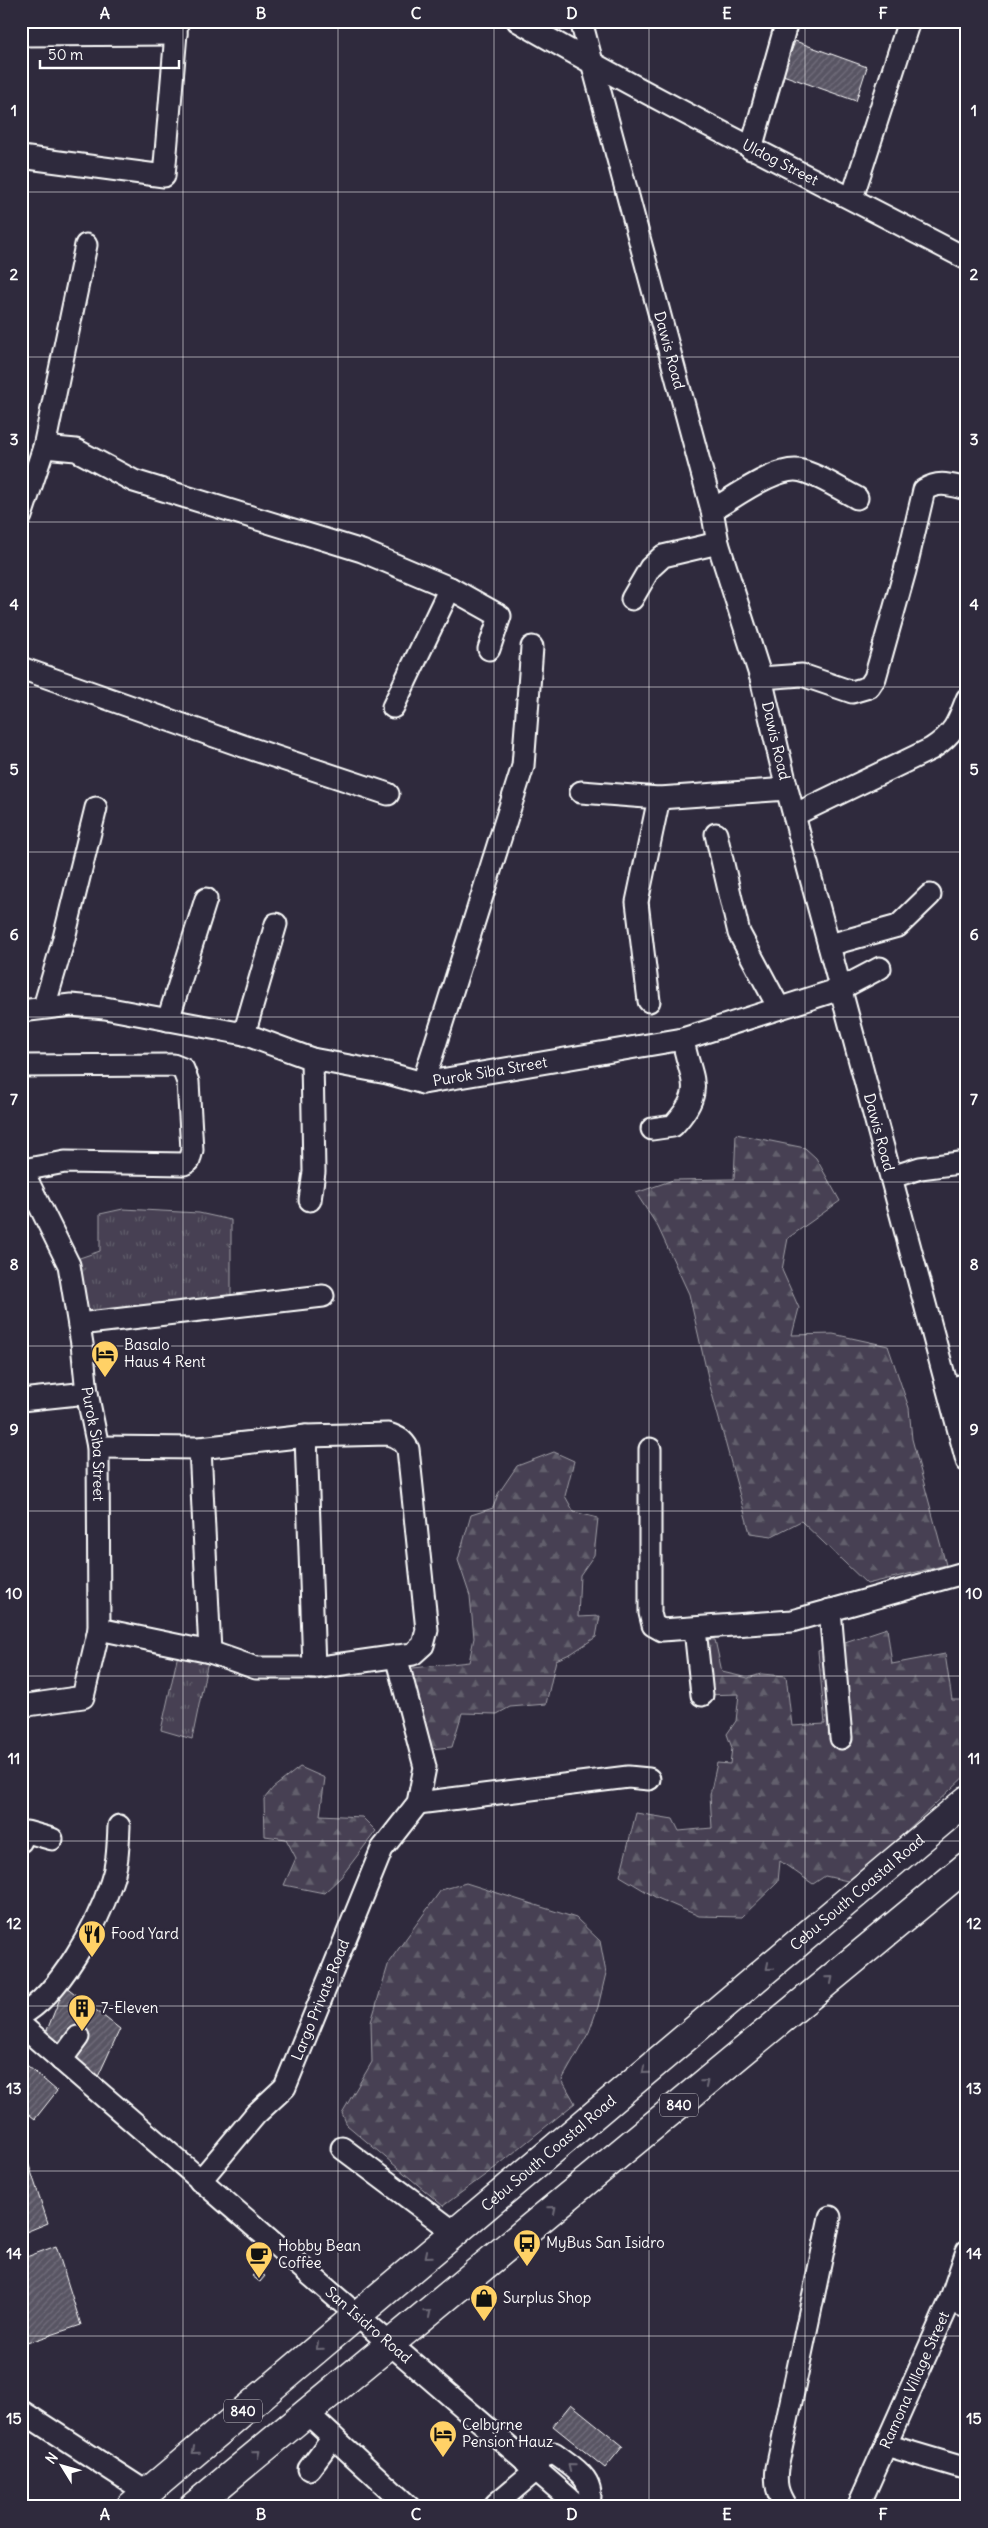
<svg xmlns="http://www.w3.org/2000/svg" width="988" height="2528" font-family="Delius,sans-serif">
<defs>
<pattern id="grass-tufts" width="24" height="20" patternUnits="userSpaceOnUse" patternTransform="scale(1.25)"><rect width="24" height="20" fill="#464152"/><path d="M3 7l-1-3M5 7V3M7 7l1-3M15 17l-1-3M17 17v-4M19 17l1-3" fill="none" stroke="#625e6c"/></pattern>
<pattern id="forest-firs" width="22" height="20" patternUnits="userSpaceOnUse" patternTransform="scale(1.25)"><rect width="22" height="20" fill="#464152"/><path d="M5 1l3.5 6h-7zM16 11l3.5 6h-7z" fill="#625e6c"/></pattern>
<pattern id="building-hatch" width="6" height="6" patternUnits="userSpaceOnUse" patternTransform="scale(1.25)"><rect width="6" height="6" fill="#595564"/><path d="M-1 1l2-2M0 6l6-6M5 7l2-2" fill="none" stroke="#726e7b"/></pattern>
</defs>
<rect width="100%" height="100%" fill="#2f2a3d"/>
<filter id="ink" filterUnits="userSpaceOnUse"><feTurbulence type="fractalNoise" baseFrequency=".02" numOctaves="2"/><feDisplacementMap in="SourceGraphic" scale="10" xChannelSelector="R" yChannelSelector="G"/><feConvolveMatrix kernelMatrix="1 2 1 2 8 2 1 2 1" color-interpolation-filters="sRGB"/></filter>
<g filter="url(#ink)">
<g fill="url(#grass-tufts)" stroke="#a2a0a8">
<polygon points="123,1209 199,1213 231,1220 231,1301 81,1320 68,1262 100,1251 100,1214"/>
<polygon points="179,1650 209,1656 192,1739 161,1730"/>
</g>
<g fill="url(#forest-firs)" stroke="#a2a0a8">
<polygon points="736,1134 805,1148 816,1158 840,1201 788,1238 782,1270 799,1308 792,1335 833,1334 888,1346 909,1408 912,1439 946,1565 867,1584 801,1521 772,1536 750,1533 710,1386 689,1294 658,1227 636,1193 673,1180 734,1179"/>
<polygon points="554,1452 574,1461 565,1496 574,1512 598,1518 594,1555 580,1575 578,1617 600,1616 596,1637 572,1653 556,1660 546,1704 510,1707 497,1714 462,1713 452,1747 430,1749 404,1669 469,1662 474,1638 470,1596 458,1560 471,1515 493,1508 498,1494 517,1466"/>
<polygon points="887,1628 892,1664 945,1654 952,1700 967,1700 967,1774 852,1882 825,1876 813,1884 780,1861 778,1882 742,1917 699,1916 655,1897 620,1876 636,1813 673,1819 679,1831 712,1828 710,1795 717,1763 730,1764 732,1748 727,1734 736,1721 739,1694 702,1695 705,1639 715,1640 722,1672 748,1678 761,1674 786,1676 792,1726 825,1724 818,1651"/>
<polygon points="300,1767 325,1778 320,1815 362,1817 376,1831 341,1877 324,1893 284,1885 296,1858 286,1839 265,1836 264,1799 273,1788"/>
<polygon points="466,1883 576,1918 600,1941 606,1973 598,2007 589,2032 562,2080 575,2103 496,2167 443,2206 347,2125 342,2113 372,2062 371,2022 389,1962 441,1890"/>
</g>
<g fill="url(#building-hatch)" stroke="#fff">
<polygon points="795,41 867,67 856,101 783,75"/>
<polygon points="65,1986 120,2029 96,2081 45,2035"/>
<polygon points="21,2060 57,2091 35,2119 21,2108"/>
<polygon points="21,2141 48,2223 21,2234"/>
<polygon points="56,2246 81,2325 21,2345 21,2259"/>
<polygon points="257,2271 265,2276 260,2282 252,2276"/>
<polygon points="571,2404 623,2446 605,2468 553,2426"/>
</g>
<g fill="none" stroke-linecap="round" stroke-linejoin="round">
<g stroke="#fff" stroke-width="25">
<g id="minor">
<path id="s1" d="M518,21C664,106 817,180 967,259"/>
<path id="s2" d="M581,21L712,510L718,543L761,678L787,789L967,1461"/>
<polyline points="21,35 176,34"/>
<polyline points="751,149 787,21"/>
<polyline points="21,157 164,176 177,21"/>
<polyline points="852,198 909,21"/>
<polyline points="44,447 76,450 134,481 362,551 450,588 500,616 489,649"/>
<path d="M712,510C734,498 778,464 802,471C819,475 841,490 857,498"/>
<polyline points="21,516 44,447 86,245"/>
<polyline points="632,599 650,568 663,556 718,543"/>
<polyline points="21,668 240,745 388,794"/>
<path d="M761,678L802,675L852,692L869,687L875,678L905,571L924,490C939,480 950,485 967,489"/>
<polyline points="393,707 450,588"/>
<polyline points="581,792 659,798 787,789"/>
<path d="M794,815L931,749C954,734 958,723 967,699"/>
<polyline points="716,834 739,933 779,1008"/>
<polyline points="829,945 898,926 930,895"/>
<polyline points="649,1001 637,902 659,798"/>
<polyline points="44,1007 63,942 96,808"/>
<path id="s3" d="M21,1011L71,1005L105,1008L244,1034L312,1059L387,1073L423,1083L683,1039L840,989L880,968"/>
<polyline points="168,1020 206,899"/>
<polyline points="244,1034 276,924"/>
<polyline points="21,1066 173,1065 183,1069 188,1082 192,1150 189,1161 184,1164 65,1162 23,1170"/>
<polyline points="423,1083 523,766 532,647"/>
<path d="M652,1129L673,1126C708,1088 689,1079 683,1039"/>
<path id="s4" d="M21,1168L69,1265L82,1344L87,1393L98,1447L99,1629L83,1697L21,1706"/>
<polyline points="892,1177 920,1168 967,1162"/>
<polyline points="310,1200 314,1172 312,1059"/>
<polyline points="79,1324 323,1296"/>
<polyline points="949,1389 967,1384"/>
<polyline points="21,1400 87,1393"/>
<polyline points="306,1436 314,1668"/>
<path d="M98,1447L200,1448L306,1436L388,1434C398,1437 403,1440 408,1449L427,1630L423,1645L413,1654L314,1668H256L210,1652L99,1629"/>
<polyline points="200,1448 210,1652"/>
<polyline points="650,1449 650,1613 653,1625 662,1630 792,1621 967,1572"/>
<polyline points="830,1610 841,1738"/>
<polyline points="695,1629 702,1695"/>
<polyline points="418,1803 628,1777 649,1779"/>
<polyline points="21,1841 23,1835 27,1832 52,1839"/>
<path d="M21,2015C59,1995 98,1923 111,1883C118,1864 118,1845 119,1826"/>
<path id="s5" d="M21,2025L579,2507"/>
<polyline points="61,2060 78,2037"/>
<polyline points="342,2148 454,2232"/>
<path id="s6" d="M200,2181L256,2114L285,2087L382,1849L418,1803L425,1767L396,1656"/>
<polyline points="950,2301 967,2307"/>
<polyline points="21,2411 146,2492"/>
<polyline points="306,2412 409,2507"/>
<polyline points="886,2445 967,2469"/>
<path d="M526,2462L554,2453C574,2468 597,2479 588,2507"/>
<polyline points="309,2469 333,2437"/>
<polyline points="496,2504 536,2470"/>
<path d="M786,2507C777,2493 775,2484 777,2468L830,2217"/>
<path id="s7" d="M858,2507L950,2301L967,2251"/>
</g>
</g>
<g stroke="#fff" stroke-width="31">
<g id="highway">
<path id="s8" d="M130,2507L967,1800"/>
<polyline points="193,2507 967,1866"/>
</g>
</g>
<use href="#minor" stroke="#2f2a3d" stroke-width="21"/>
<use href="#highway" stroke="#2f2a3d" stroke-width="28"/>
</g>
<defs><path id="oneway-chevron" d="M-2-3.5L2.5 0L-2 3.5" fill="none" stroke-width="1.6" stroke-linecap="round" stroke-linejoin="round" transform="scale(1.25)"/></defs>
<g stroke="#6d6a77">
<use href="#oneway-chevron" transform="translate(769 1967) rotate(140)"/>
<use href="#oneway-chevron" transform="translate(830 1979) rotate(-40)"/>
<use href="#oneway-chevron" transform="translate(645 2071) rotate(140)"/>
<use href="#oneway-chevron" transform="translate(705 2083) rotate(-40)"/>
<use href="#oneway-chevron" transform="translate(553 2209) rotate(-40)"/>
<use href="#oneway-chevron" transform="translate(428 2255) rotate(140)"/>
<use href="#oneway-chevron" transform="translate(428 2313) rotate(-40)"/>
<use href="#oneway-chevron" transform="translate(319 2347) rotate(140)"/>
<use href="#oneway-chevron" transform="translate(195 2451) rotate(140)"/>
<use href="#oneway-chevron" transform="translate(257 2453) rotate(-40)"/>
<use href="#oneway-chevron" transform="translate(571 2467) rotate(-141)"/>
</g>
</g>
<path fill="none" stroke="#fff" stroke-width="1" stroke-opacity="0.55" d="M183,21V2507M338,21V2507M494,21V2507M649,21V2507M805,21V2507M21,192H967M21,357H967M21,522H967M21,687H967M21,852H967M21,1017H967M21,1182H967M21,1346H967M21,1511H967M21,1676H967M21,1841H967M21,2006H967M21,2171H967M21,2336H967"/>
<defs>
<g id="hotel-pin" transform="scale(1.4375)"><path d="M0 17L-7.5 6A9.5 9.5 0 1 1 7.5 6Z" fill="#ffd166" stroke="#2f2a3d"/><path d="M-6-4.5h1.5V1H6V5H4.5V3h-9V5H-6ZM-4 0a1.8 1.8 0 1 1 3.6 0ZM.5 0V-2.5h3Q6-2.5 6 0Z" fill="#111"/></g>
<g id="restaurant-pin" transform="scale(1.4375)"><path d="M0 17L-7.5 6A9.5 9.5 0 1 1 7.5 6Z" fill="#ffd166" stroke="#2f2a3d"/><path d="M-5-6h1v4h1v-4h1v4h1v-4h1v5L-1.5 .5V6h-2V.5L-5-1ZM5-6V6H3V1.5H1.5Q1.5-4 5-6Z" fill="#111"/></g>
<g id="building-pin" transform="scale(1.4375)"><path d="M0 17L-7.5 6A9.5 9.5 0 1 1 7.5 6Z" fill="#ffd166" stroke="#2f2a3d"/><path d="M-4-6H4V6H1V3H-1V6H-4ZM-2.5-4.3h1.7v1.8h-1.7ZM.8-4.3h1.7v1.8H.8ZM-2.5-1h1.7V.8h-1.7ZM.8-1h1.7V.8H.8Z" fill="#111"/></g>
<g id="bus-pin" transform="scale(1.4375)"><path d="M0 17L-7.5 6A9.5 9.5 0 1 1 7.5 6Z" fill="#ffd166" stroke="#2f2a3d"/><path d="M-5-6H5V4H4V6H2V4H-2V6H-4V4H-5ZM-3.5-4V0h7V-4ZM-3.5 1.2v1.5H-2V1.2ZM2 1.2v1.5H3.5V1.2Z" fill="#111"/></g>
<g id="cafe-pin" transform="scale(1.4375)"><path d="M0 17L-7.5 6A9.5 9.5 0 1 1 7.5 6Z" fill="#ffd166" stroke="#2f2a3d"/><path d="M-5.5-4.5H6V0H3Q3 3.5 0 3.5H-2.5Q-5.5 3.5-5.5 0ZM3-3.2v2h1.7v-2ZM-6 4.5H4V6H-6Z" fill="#111"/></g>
<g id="shop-pin" transform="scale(1.4375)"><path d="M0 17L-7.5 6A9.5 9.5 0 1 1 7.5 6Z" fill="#ffd166" stroke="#2f2a3d"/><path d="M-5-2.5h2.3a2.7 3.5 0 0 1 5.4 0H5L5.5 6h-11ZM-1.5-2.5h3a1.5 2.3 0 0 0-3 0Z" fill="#111"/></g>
</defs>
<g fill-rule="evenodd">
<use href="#hotel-pin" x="105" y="1354"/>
<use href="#restaurant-pin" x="92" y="1934"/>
<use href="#building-pin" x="82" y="2008"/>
<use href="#bus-pin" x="527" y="2243"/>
<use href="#cafe-pin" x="259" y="2255"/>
<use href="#shop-pin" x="484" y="2298"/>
<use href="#hotel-pin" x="443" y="2434"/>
</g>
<g text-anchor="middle" stroke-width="4.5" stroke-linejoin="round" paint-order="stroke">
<g fill="#2f2a3d" stroke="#c1bfc5" stroke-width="1">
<rect x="660" y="2093.5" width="38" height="23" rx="4"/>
<rect x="224" y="2399.5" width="38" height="23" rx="4"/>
</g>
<g font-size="14" font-weight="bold" fill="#fff">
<text x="679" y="2110">840</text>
<text x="243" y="2416">840</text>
</g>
<g font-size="15" fill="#fff" stroke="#2f2a3d">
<text dy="5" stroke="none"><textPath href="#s1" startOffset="298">Uldog Street</textPath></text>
<text dy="5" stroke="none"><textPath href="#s2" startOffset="341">Dawis Road</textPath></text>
<text dy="5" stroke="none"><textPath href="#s2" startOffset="746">Dawis Road</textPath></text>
<text dy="5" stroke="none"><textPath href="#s3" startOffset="480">Purok Siba Street</textPath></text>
<text dy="5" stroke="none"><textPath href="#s2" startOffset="1151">Dawis Road</textPath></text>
<text dy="5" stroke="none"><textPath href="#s4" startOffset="289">Purok Siba Street</textPath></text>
<text dy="5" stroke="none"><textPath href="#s8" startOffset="952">Cebu South Coastal Road</textPath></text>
<text dy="5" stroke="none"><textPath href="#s6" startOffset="221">Largo Private Road</textPath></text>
<text dy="5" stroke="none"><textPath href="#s8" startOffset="548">Cebu South Coastal Road</textPath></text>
<text dy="5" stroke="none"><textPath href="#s5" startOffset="459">San Isidro Road</textPath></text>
<text dy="5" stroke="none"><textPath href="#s7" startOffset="139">Ramona Village Street</textPath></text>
</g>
<g font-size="15" fill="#fff" stroke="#2f2a3d" text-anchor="start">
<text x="124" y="1350">Basalo<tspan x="124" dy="17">Haus 4 Rent</tspan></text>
<text x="111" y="1939">Food Yard</text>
<text x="101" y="2013">7-Eleven</text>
<text x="546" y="2248">MyBus San Isidro</text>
<text x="278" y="2251">Hobby Bean<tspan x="278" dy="17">Coffee</tspan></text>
<text x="503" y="2303">Surplus Shop</text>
<text x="462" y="2430">Celbyrne<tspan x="462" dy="17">Pension Hauz</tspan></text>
</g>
</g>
<rect width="988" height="2528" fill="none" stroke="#2f2a3d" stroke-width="55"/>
<g transform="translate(62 2466) rotate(307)" stroke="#2f2a3d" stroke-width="4" paint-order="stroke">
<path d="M0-4L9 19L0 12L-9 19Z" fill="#ffffff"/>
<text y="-8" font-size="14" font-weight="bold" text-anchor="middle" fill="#ffffff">N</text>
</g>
<path d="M40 60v8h139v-8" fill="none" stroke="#ffffff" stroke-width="2.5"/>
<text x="48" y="60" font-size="15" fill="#ffffff" stroke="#2f2a3d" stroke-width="4" paint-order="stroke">50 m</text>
<rect x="28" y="28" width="932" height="2472" fill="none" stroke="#fff" stroke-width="2"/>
<g font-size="16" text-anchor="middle" font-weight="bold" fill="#fff">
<text x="105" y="19">A</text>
<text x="261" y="19">B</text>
<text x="416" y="19">C</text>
<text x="572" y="19">D</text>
<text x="727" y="19">E</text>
<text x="883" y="19">F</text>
<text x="14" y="116">1</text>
<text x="974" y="116">1</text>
<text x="14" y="280">2</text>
<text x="974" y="280">2</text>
<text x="14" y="445">3</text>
<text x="974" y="445">3</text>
<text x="14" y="610">4</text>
<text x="974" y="610">4</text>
<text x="14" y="775">5</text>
<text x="974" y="775">5</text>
<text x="14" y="940">6</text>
<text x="974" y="940">6</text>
<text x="14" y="1105">7</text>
<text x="974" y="1105">7</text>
<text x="14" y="1270">8</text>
<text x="974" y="1270">8</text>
<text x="14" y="1435">9</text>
<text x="974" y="1435">9</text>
<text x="14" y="1599">10</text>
<text x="974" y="1599">10</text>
<text x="14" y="1764">11</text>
<text x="974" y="1764">11</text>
<text x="14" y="1929">12</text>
<text x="974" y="1929">12</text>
<text x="14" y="2094">13</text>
<text x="974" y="2094">13</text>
<text x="14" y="2259">14</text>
<text x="974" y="2259">14</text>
<text x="14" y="2424">15</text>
<text x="974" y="2424">15</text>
<text x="105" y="2520">A</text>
<text x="261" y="2520">B</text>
<text x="416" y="2520">C</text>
<text x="572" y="2520">D</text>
<text x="727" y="2520">E</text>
<text x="883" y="2520">F</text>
</g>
</svg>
